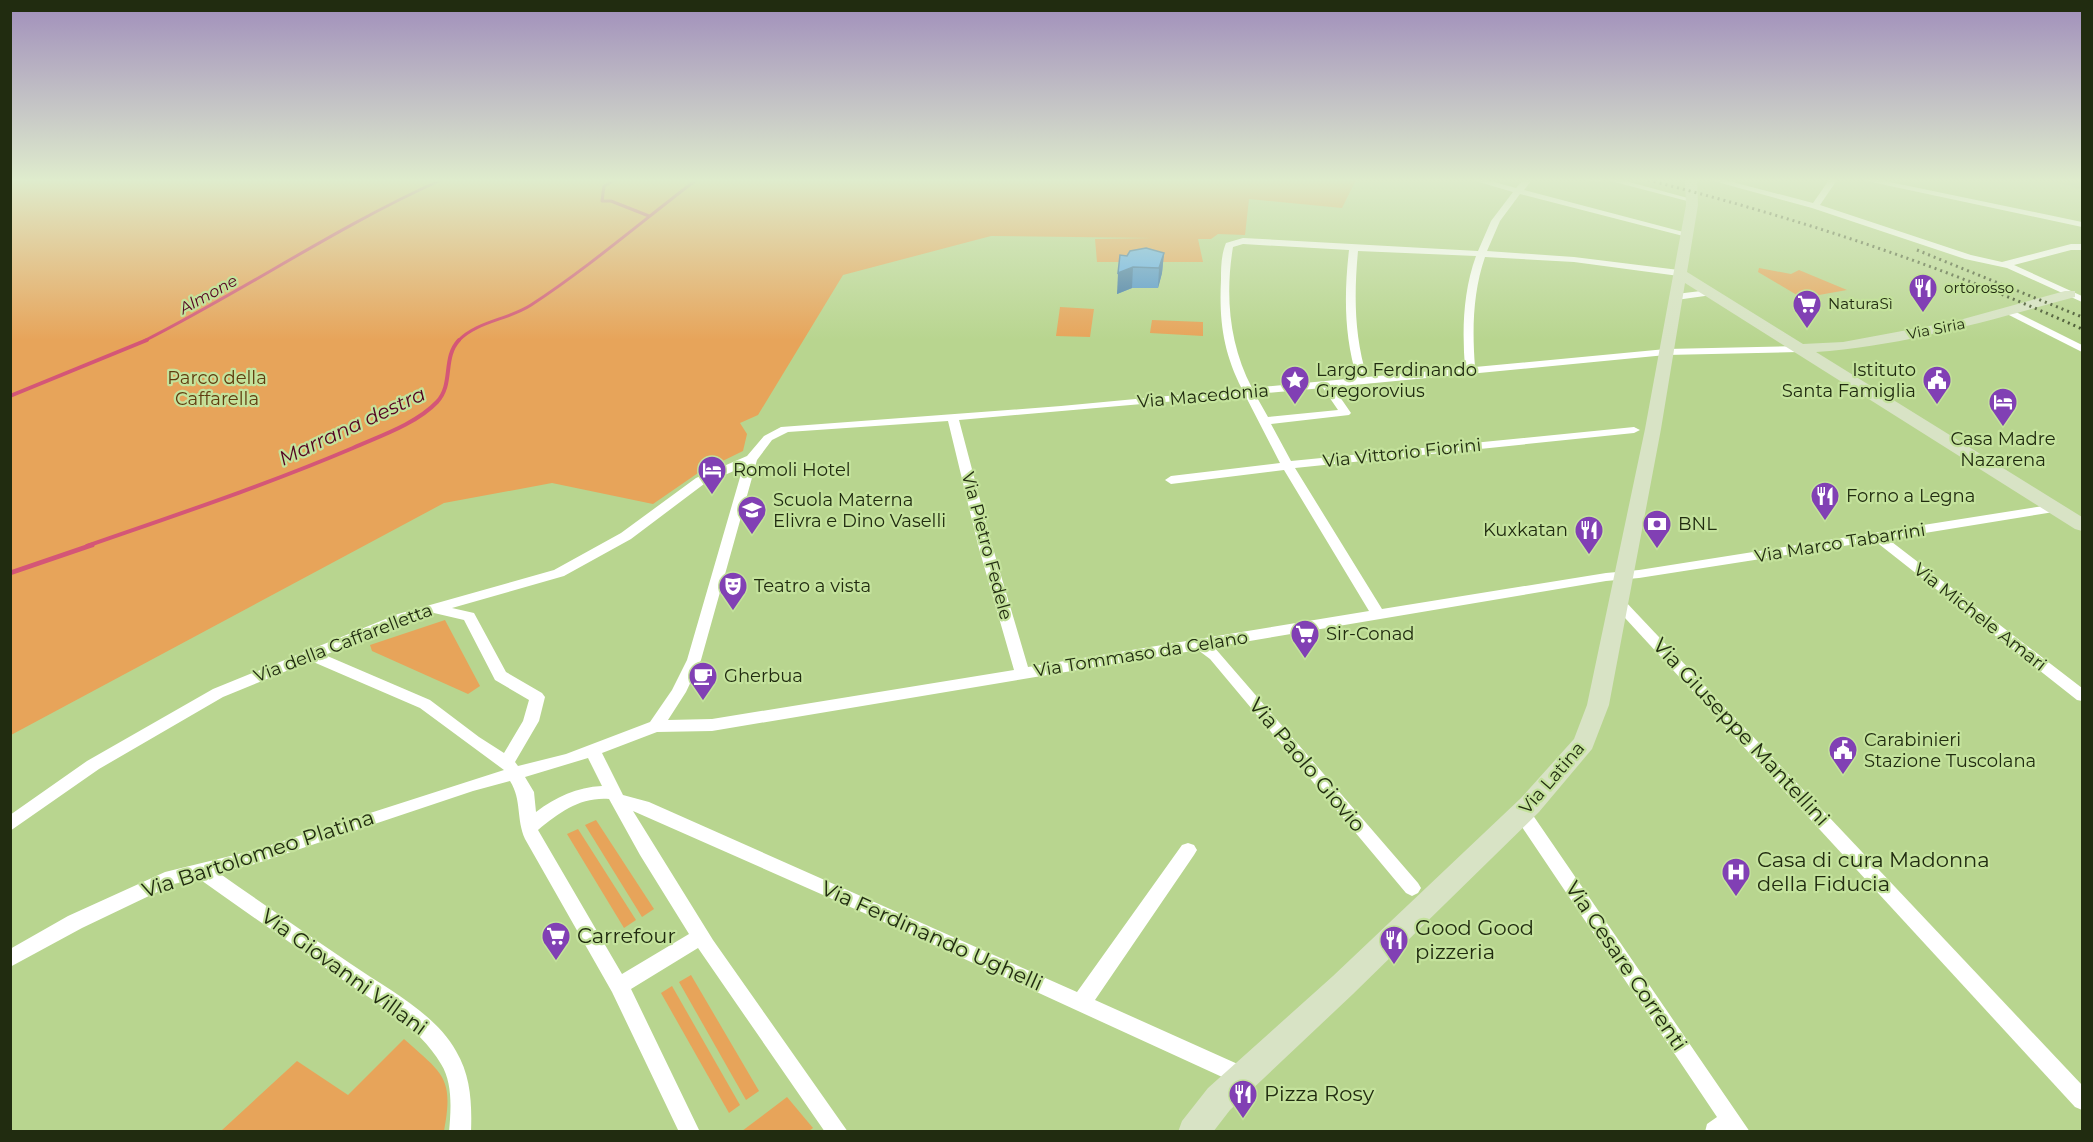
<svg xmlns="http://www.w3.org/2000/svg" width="2093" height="1142" font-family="Montserrat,sans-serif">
<rect width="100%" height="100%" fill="#b8d58f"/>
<g fill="#e7a45a">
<polygon points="11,180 1356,180 1342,208 1249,199 1245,235 1218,234 1211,239 1198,239 1203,262 1097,262 1095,239 1153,238 991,236 843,275 758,415 740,423 747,434 743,451 698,473 653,504 552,483 444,503 11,735"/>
<polygon points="1759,268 1791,274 1799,270 1847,290 1802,298 1758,272"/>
<polygon points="1060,307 1094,309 1090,337 1056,336"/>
<polygon points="1152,320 1203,322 1203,336 1150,333"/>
<polygon points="445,620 480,686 468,694 372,651 370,645"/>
<polygon points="596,820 654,909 642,917 585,825"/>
<polygon points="578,829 636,920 624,928 567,834"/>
<polygon points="691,975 759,1091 746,1100 679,982"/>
<polygon points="672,986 740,1105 729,1113 661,993"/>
<path d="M404,1039C443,1074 454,1077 444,1131H221L297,1061L348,1095Z"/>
<polygon points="787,1097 813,1128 809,1131 742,1131"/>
</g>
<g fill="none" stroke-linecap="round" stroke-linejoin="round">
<g stroke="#d45677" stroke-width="3">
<polyline points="615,180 604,186 602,201 611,201 649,216"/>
<path d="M144,341C245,290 338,226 441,180"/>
<path d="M458,341C477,321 508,320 531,305C589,267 641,222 696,180"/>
</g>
<g stroke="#d45677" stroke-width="4">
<polyline points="10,396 147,340"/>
<path d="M87,546C176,515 266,485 353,448C380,436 416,424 437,402C454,384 442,358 459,340"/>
</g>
<polyline stroke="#d45677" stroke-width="5" points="10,573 92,545"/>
<g fill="#fff" fill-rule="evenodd">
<path d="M1472,180H1487L1516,188L1523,180H1532L1524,190L1691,234L1687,237L1520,194L1500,221L1487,251L1574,257L1679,270L1684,273L1679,276L1574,262L1485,257C1473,292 1472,329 1475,367L1666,349L1799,346L1804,349L1799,352L1666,355L1333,387L1351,413L1349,415L1271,424L1291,461L1634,427L1640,430L1634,433L1295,468L1382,609L1606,573L1639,570L2056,504L2062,508L2060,511L1888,539L2082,688V701L2077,700L1875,541L1639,578L1606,581L1214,647L1418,883L1421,888L1418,893L1412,896L1406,893L1210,659L1198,650L712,731L657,732L602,753L623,795L649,802L1077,992L1182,845L1188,843L1194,845L1197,850L1194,855L1095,1000L1251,1070L1254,1077L1251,1084L1244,1087L864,913L633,811L713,940L848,1132H825L698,948L631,989L700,1132H679L612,992L525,839C516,819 522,800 510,781L473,791L255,864L219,873C263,904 307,934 351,964C387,989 434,1012 456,1051C471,1076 472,1104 471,1132H449C451,1110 453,1083 441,1064C418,1025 373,1001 337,976C291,943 244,911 198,878L174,884L82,928L10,967V949L68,916L165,872L255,850L504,770L420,708L311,661L223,697L99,769L10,831V815L87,761L213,689L398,614L554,570L621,533L696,478L747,456L764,436L781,427L1061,406L1242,389C1223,352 1219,320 1221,280C1221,268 1221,255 1226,243L1243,238L1478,251L1491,221L1513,192ZM1243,244L1349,250C1344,294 1344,336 1357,378L1252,388C1229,344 1225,295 1233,247ZM1358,251L1476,256C1463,292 1462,330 1465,368L1367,377C1354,335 1354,294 1358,251ZM1323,388L1338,410L1268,417L1255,394ZM1245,395L1280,463L1171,476L1165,480L1171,484L1284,470L1369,611L1028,667L992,545L959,420ZM948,421L978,545L1014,670L712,719L668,720L686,692L701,660L757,460L772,440L788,432ZM743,467L687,660L672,690L650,722L566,754L518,766L515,762L539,721L545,697L542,693L506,672L474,613L452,608L564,576L631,539L704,484ZM434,613L464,620L495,680L529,700L523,721L504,753L479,737L430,700L325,655L408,620ZM588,758L602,786C577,787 556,797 536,812L534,792L525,777ZM609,799L640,855L689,934L622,974L538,830C560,812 580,797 609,799Z"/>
<polygon points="1586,180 1604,180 1600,182"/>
<polygon points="1607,180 1622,180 1695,200 1691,202"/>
<polygon points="1710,180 1725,180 1813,203 1829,180 1837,180 1820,205 1971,255 2002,262 2071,244 2082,244 2082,250 2071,250 2014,265 2082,296 2082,302 2007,268 1965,259 1812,208"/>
<polygon points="1862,180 1880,180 2082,222 2082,227"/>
<polygon points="1709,290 1714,293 1712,295 1676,300 1671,297 1676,294"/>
<polygon points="2008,308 2082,345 2082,352 2005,313 2005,309"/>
<polygon points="1619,598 1624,600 2082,1085 2082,1110 2075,1107 1614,606 1612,603 1614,600"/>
<polygon points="1522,806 1528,808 1750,1132 1705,1132 1707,1124 1717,1117 1516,818 1514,813 1516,808"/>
</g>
<path fill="#d8e3c5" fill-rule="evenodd" d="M1685,180H1697L1698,205L1687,272L1803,344L1843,342L1956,321L2065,291H2075V297C1990,320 1904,346 1816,352L2082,517V531L2075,529L1685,283L1661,429L1609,705L1592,749L1539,812L1353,994L1230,1110L1213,1132H1178L1182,1121L1208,1088L1333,976L1521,798L1574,739L1587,705L1645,429L1686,205Z"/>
<polygon fill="#b1c78c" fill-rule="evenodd" points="2046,180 2082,181 2082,189"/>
<g stroke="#42512c" stroke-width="3" stroke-dasharray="2 4" stroke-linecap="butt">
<path d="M1648,180C1797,218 1942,265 2082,329"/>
<polyline points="1917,250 2082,317"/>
</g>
</g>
<polygon fill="#4e93ce" points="1164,253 1162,273 1158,288 1132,288 1117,294 1127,256"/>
<g fill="#4078a8">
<polygon points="1164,253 1162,273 1158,288 1159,268"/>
<polygon points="1133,267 1132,288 1117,294 1118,273"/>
</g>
<polygon fill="#5babf0" stroke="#4078a8" stroke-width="1.5" points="1146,248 1164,253 1159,268 1133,267 1118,273 1120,255 1127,256 1130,251"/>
<linearGradient id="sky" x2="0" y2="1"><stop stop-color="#a08ebb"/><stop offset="0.53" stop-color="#dfeccd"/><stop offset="1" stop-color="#dfeccd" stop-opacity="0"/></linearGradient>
<rect width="2093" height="340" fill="url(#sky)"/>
<defs>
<g id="restaurant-pin" transform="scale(1.5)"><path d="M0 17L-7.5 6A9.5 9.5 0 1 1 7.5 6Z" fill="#8140b4" stroke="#c4e29c"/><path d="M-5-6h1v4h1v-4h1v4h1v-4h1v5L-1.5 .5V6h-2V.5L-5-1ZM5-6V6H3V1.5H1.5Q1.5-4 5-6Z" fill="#fff"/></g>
<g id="supermarket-pin" transform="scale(1.5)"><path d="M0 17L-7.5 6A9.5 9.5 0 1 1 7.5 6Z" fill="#8140b4" stroke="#c4e29c"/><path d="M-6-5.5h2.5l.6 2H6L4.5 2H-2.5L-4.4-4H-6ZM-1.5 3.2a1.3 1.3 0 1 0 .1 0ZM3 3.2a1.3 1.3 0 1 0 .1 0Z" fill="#fff"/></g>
<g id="sight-pin" transform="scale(1.5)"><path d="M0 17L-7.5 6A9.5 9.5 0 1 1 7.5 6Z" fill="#8140b4" stroke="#c4e29c"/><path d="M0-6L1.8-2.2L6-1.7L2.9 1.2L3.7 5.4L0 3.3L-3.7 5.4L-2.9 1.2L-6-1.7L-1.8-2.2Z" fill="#fff"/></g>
<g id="civic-pin" transform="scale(1.5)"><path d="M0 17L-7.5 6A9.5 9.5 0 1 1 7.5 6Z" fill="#8140b4" stroke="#c4e29c"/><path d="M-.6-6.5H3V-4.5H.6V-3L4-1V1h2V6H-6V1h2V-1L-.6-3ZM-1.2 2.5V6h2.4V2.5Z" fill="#fff"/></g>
<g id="hotel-pin" transform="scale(1.5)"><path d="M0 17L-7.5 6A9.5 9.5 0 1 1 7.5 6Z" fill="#8140b4" stroke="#c4e29c"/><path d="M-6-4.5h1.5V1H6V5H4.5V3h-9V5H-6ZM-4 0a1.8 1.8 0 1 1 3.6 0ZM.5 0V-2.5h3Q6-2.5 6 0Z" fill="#fff"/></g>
<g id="school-pin" transform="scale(1.5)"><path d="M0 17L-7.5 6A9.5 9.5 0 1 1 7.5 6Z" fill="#8140b4" stroke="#c4e29c"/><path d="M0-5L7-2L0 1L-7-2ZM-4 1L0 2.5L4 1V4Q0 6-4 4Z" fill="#fff"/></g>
<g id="bank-pin" transform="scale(1.5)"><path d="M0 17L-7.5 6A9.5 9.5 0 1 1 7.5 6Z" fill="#8140b4" stroke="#c4e29c"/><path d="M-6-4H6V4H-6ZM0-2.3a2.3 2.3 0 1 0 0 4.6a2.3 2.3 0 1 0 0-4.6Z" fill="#fff"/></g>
<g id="theatre-pin" transform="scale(1.5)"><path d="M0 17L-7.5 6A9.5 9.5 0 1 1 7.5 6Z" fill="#8140b4" stroke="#c4e29c"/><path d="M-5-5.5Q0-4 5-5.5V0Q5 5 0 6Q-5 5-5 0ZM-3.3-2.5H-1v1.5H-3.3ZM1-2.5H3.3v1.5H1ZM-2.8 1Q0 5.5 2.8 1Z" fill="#fff"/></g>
<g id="cafe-pin" transform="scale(1.5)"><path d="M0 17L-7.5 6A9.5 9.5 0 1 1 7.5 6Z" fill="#8140b4" stroke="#c4e29c"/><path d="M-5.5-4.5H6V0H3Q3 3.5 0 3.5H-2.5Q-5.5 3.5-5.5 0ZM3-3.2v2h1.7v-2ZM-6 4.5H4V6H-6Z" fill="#fff"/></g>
<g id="hospital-pin" transform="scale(1.5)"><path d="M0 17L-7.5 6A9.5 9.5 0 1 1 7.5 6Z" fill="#8140b4" stroke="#c4e29c"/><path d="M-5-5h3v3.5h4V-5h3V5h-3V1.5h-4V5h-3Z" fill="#fff"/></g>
</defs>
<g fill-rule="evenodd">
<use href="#restaurant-pin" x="1923" y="288"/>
<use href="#supermarket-pin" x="1807" y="304"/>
<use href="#sight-pin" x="1295" y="380"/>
<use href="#civic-pin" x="1937" y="380"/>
<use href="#hotel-pin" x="2003" y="402"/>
<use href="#hotel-pin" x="712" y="470"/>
<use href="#restaurant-pin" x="1825" y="496"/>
<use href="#school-pin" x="752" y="510"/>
<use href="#bank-pin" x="1657" y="524"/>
<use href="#restaurant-pin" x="1589" y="530"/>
<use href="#theatre-pin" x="733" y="586"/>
<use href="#supermarket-pin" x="1305" y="634"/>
<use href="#cafe-pin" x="703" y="676"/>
<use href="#civic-pin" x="1843" y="750"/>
<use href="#hospital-pin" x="1736" y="872"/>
<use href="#supermarket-pin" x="556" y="936"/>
<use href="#restaurant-pin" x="1394" y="940"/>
<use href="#restaurant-pin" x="1243" y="1094"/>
</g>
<g text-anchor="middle" stroke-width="4.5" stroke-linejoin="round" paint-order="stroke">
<g font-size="15" fill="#212c10" stroke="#c4e29c" text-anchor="start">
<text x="1944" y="293">ortorosso</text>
<text x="1828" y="309">NaturaSì</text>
</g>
<g font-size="15" fill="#212c10" stroke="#c4e29c">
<text transform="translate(1936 329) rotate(-11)" y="5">Via Siria</text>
</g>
<g font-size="16" font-style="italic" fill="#540121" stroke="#c4e29c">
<text transform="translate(208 294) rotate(-29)" y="6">Almone</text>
</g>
<g font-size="18" fill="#212c10" stroke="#c4e29c" text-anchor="start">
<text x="1316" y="376">Largo Ferdinando<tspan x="1316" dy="21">Gregorovius</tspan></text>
<text x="1916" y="376" text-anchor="end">Istituto<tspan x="1916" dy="21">Santa Famiglia</tspan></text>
<text x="2003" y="445" text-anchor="middle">Casa Madre<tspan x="2003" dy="21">Nazarena</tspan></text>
<text x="733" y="476">Romoli Hotel</text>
<text x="1846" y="502">Forno a Legna</text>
<text x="773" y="506">Scuola Materna<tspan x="773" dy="21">Elivra e Dino Vaselli</tspan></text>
<text x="1678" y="530">BNL</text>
<text x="1568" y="536" text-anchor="end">Kuxkatan</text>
<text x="754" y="592">Teatro a vista</text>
<text x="1326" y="640">Sir-Conad</text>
<text x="724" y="682">Gherbua</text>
<text x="1864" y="746">Carabinieri<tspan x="1864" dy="21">Stazione Tuscolana</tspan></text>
</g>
<g font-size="18" fill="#603c0f" stroke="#c4e29c">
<text x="217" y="384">Parco della<tspan x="217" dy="21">Caffarella</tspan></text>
</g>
<g font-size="18" fill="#212c10" stroke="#c4e29c">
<text transform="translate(1203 396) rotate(-5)" y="6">Via Macedonia</text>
<text transform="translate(1402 453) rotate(-6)" y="6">Via Vittorio Fiorini</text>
<text transform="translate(1840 543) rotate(-9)" y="6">Via Marco Tabarrini</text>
<text transform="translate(987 546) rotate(75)" y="6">Via Pietro Fedele</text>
<text transform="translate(1980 617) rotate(38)" y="6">Via Michele Amari</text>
<text transform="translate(343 643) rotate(-21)" y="6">Via della Caffarelletta</text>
<text transform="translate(1141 654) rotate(-9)" y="6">Via Tommaso da Celano</text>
<text transform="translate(1552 778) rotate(-49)" y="6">Via Latina</text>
</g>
<g font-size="20" font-style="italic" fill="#540121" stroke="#c4e29c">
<text transform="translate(352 426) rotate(-25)" y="7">Marrana destra</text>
</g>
<g font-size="21" fill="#212c10" stroke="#c4e29c">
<text transform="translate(1741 732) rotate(47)" y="7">Via Giuseppe Mantellini</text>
<text transform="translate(1307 765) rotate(50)" y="7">Via Paolo Giovio</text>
<text transform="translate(258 854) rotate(-18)" y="7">Via Bartolomeo Platina</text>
<text transform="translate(932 936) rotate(24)" y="7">Via Ferdinando Ughelli</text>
<text transform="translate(1626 966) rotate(56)" y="7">Via Cesare Correnti</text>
<text transform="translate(344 972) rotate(36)" y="7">Via Giovanni Villani</text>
</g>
<g font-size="21" fill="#212c10" stroke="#c4e29c" text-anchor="start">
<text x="1757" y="867">Casa di cura Madonna<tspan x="1757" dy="24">della Fiducia</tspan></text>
<text x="1415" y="935">Good Good<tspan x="1415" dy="24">pizzeria</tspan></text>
<text x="577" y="943">Carrefour</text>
<text x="1264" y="1101">Pizza Rosy</text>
</g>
</g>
<rect width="2093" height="1142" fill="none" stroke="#212c10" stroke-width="24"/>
</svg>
